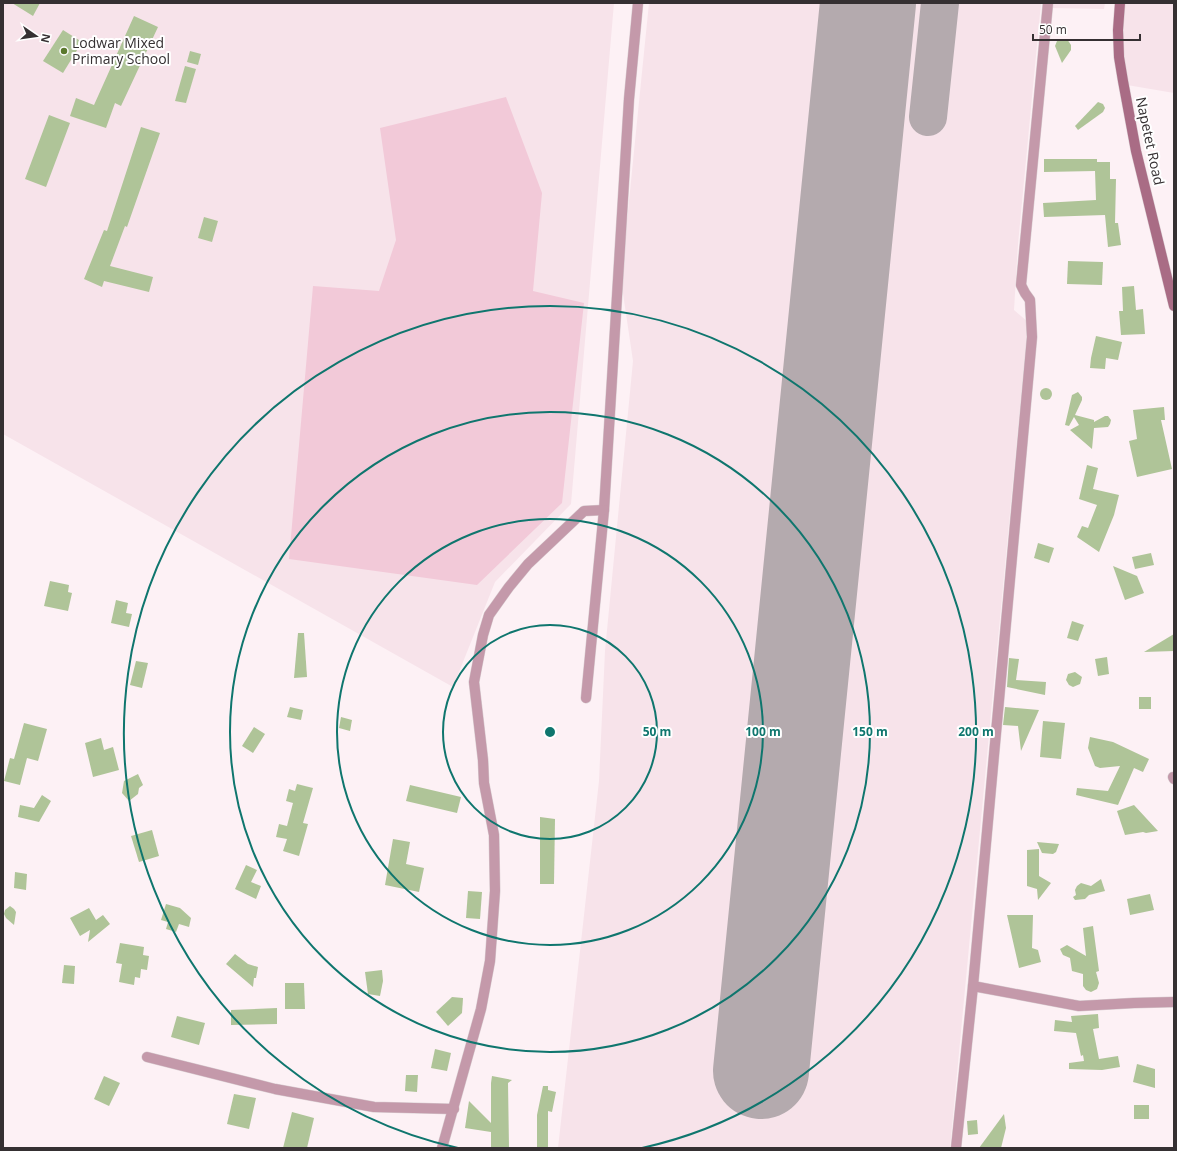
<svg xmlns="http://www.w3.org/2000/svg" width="1177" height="1151" font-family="'Open Sans',sans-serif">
<rect width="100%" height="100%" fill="#fdf1f5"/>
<g fill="#f7e3ea">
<polygon points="3,3 614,3 571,504 495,582 453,687 3,434"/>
<polygon points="649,3 1041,3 1018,244 1014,310 1028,322 950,1148 558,1148 599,781 605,651 633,361 621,280"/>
<polygon points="1051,3 1105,3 1104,9 1051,8"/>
<polygon points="1124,3 1174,3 1174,93 1127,85 1122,52"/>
</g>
<polygon fill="#f2c9d8" points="506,97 542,193 533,291 584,303 562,503 477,585 289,559 313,286 379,291 396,240 380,128"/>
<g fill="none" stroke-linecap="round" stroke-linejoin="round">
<polyline stroke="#b4aaae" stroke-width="38" points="928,117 940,3"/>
<polyline stroke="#b4aaae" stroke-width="96" points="761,1071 868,3"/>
</g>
<g fill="#afc498">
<polygon points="12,3 40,3 33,16"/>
<polygon points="134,16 158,27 121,106 115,103 106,128 70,116 76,98 94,105"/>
<polygon points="63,30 82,42 63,73 43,61"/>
<polygon points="1059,39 1067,39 1071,45 1071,50 1062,63 1055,46 1057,41"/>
<polygon points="190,51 201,54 198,65 187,62"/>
<polygon points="185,66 196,69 186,103 175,101"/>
<polygon points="1098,102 1103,104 1105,108 1103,112 1078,130 1075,126"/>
<polygon points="49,115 70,123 46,187 25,179"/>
<polygon points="141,127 160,133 127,227 125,226 110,266 153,277 149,292 104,281 102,287 84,279 104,230 107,231"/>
<polygon points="1044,159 1097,159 1097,162 1110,162 1110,179 1116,179 1115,223 1118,223 1121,245 1108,247 1105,215 1044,217 1043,203 1096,200 1095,171 1044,172"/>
<polygon points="204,217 218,221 212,242 198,238"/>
<polygon points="1068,261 1103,262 1102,285 1067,284"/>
<polygon points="1134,286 1136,310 1143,309 1145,334 1121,335 1119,311 1123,311 1122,287"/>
<polygon points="1096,336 1122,342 1118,360 1106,358 1105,369 1090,368 1091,358"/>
<circle cx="1046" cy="394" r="6"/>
<polygon points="1078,392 1082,397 1082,400 1075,415 1094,420 1094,422 1105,416 1108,416 1111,420 1110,424 1108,427 1094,428 1092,449 1070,430 1079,425 1074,417 1069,426 1065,425 1072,395"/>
<polygon points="1164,407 1165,420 1161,420 1172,469 1137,477 1129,441 1137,439 1133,410"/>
<polygon points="1087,465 1098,468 1093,489 1119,495 1114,515 1099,552 1077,537 1082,526 1088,528 1097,505 1079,499"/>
<polygon points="1038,543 1054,548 1049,563 1034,558"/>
<polygon points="1151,553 1154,565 1135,569 1132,557"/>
<polygon points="1113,566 1137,576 1144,593 1125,600"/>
<polygon points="50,581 69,585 68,592 72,593 68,611 44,606"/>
<polygon points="116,600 128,603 126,613 132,614 129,627 111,623"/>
<polygon points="1072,621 1084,625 1078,641 1067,638"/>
<polygon points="298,633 304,633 307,677 294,678"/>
<polygon points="1174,634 1174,651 1144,652"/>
<polygon points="1107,657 1109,674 1098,676 1095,659"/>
<polygon points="1009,658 1019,659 1016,680 1046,682 1045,695 1007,687"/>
<polygon points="136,661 148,663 142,688 130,685"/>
<polygon points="1075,672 1082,677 1080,684 1073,687 1069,685 1066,680 1068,674"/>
<rect x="1139" y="697" width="12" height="12"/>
<polygon points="290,707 303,710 301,720 287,717"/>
<polygon points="1005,707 1039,710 1021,751 1018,726 1003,725"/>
<polygon points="341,717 352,720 350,731 339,728"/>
<polygon points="1043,721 1065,723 1061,759 1040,757"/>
<polygon points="24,723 47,729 38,761 27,758 20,785 4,781 10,758 14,759"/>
<polygon points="254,727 265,734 253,753 242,746"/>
<polygon points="1090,737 1113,742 1149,759 1143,772 1134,768 1118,805 1076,795 1077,788 1108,791 1120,766 1100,768 1095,766 1088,748"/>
<polygon points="101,738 104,750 113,747 119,770 93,777 85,743"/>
<polygon points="138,774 143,785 139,788 138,794 129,801 122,793 124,781"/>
<polygon points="297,784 313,788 303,823 308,824 299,856 283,851 287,839 276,837 279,824 287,826 293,803 286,801 289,789 295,791"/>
<polygon points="410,785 461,797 457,813 406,801"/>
<polygon points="42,795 51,801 39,822 18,817 20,805 34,808"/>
<polygon points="1134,805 1158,831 1146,833 1143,832 1125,835 1117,811"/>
<polygon points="540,817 555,819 554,884 540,884"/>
<polygon points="152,830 159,856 139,862 131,836"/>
<polygon points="393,839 410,842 406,864 424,868 419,892 385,885"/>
<polygon points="1037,842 1059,844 1056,852 1053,854 1042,853"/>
<polygon points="1039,849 1039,876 1051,883 1038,900 1037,889 1027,886 1027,850"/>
<polygon points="246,865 257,870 251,882 261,886 256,899 235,889"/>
<polygon points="15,872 27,874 26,890 14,888"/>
<polygon points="1101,879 1105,891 1089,895 1085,899 1075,900 1073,897 1076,895 1075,890 1077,886 1081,883 1091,886"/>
<polygon points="468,891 482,892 480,919 466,918"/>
<polygon points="1150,894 1154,910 1130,915 1127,899"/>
<polygon points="166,904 180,908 191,918 189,927 179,924 176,932 166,929 168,922 161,920"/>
<polygon points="10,906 14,909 16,912 14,925 6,918 4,914 5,910"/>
<polygon points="89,908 96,920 103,915 110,924 88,942 90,930 80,936 70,918"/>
<polygon points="1007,915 1033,915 1032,948 1038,950 1041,962 1019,968"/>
<polygon points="1093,926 1099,971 1096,972 1099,983 1097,989 1091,992 1086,990 1083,986 1083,974 1072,971 1070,958 1063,955 1060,949 1067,945 1086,956 1083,928"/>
<polygon points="120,943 144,947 143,955 149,956 147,970 141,969 140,978 135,977 134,985 119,982 122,964 116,963"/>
<polygon points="235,954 248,964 258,967 256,978 254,978 253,987 226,964"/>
<polygon points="64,965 75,966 74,984 62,983"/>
<polygon points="382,970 383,981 380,996 368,994 365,972"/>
<polygon points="285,983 304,983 305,1009 285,1009"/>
<polygon points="452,997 463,998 462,1013 448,1026 436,1012"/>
<polygon points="277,1008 277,1024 231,1025 231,1010"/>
<polygon points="1098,1014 1099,1028 1093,1029 1099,1059 1118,1056 1120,1067 1102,1070 1069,1069 1069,1063 1084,1061 1083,1055 1081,1056 1076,1033 1054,1031 1055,1020 1072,1022 1071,1016"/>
<polygon points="177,1016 205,1023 199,1045 171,1037"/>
<polygon points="435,1049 451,1053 447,1071 431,1068"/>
<polygon points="1137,1064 1155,1069 1155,1088 1133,1082"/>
<polygon points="406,1075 418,1075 417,1092 405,1091"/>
<polygon points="104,1076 120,1083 109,1106 94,1099"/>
<polygon points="492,1076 512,1080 508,1083 509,1148 491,1148 491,1132 465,1128 469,1101 491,1123 491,1083"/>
<polygon points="543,1086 548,1086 548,1090 556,1092 552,1112 548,1111 548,1148 537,1148 537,1115"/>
<polygon points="234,1094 256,1098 249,1129 227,1124"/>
<rect x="1134" y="1105" width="15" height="14"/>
<polygon points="292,1112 314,1118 307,1148 283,1148"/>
<polygon points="1004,1114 1006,1128 1001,1148 979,1148"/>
<polygon points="977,1120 978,1134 968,1135 967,1121"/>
</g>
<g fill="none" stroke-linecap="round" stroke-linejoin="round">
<g stroke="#d9ced2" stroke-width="11">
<g id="minor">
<polyline points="586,698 604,510 629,99 638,3"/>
<polyline points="1173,777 1174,779"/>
<polyline points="973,986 1079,1006 1134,1003 1174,1002"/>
<polyline points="147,1057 275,1089 374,1107 454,1109"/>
<polyline points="442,1148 481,1009 490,961 495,891 494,835 484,783 483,760 474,682 483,635 489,615 509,587 528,564 584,511 604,510"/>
<polyline points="956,1148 973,986 1032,337 1030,300 1025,293 1021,285 1048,3"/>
</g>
</g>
<g stroke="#d9ced2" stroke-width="11">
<polyline id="secondary" points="1120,3 1118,30 1119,57 1123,81 1136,151 1174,306"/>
</g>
<use href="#minor" stroke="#c499aa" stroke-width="10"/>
<use href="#secondary" stroke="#a96c85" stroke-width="10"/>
</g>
<g fill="none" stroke="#0f766e" stroke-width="2">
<circle cx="550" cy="732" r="107"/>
<circle cx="550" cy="732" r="213"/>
<circle cx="550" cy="732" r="320"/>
<path d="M458 1148A426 426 0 1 1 642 1148"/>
</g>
<circle fill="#5a782d" stroke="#fff" stroke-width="1.5" cx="64" cy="51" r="4"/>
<g text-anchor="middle" stroke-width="4" stroke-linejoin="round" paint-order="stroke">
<g font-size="14" fill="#353032" stroke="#fff" text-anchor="start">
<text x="72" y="48">Lodwar Mixed<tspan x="72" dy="16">Primary School</tspan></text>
</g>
<g font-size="14" fill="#353032" stroke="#fff">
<text transform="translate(1150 141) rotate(78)" y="5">Napetet Road</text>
</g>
</g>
<circle cx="550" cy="732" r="6" fill="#0f766e" stroke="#fff" stroke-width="2"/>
<g font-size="12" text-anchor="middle" font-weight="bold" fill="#0f766e" stroke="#fff" stroke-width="4" stroke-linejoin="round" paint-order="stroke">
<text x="657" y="736">50 m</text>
<text x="763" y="736">100 m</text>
<text x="870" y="736">150 m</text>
<text x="976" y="736">200 m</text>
</g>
<rect width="1177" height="1151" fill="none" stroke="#353032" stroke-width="8"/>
<g transform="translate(36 36) rotate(103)" stroke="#ffffff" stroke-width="3" paint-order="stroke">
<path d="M0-3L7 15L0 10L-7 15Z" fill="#353032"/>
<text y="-6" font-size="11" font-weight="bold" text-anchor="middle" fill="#353032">N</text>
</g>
<path d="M1033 34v6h107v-6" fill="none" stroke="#353032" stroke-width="2"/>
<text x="1039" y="34" font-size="12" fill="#353032" stroke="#ffffff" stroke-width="3" paint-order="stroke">50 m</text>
</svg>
